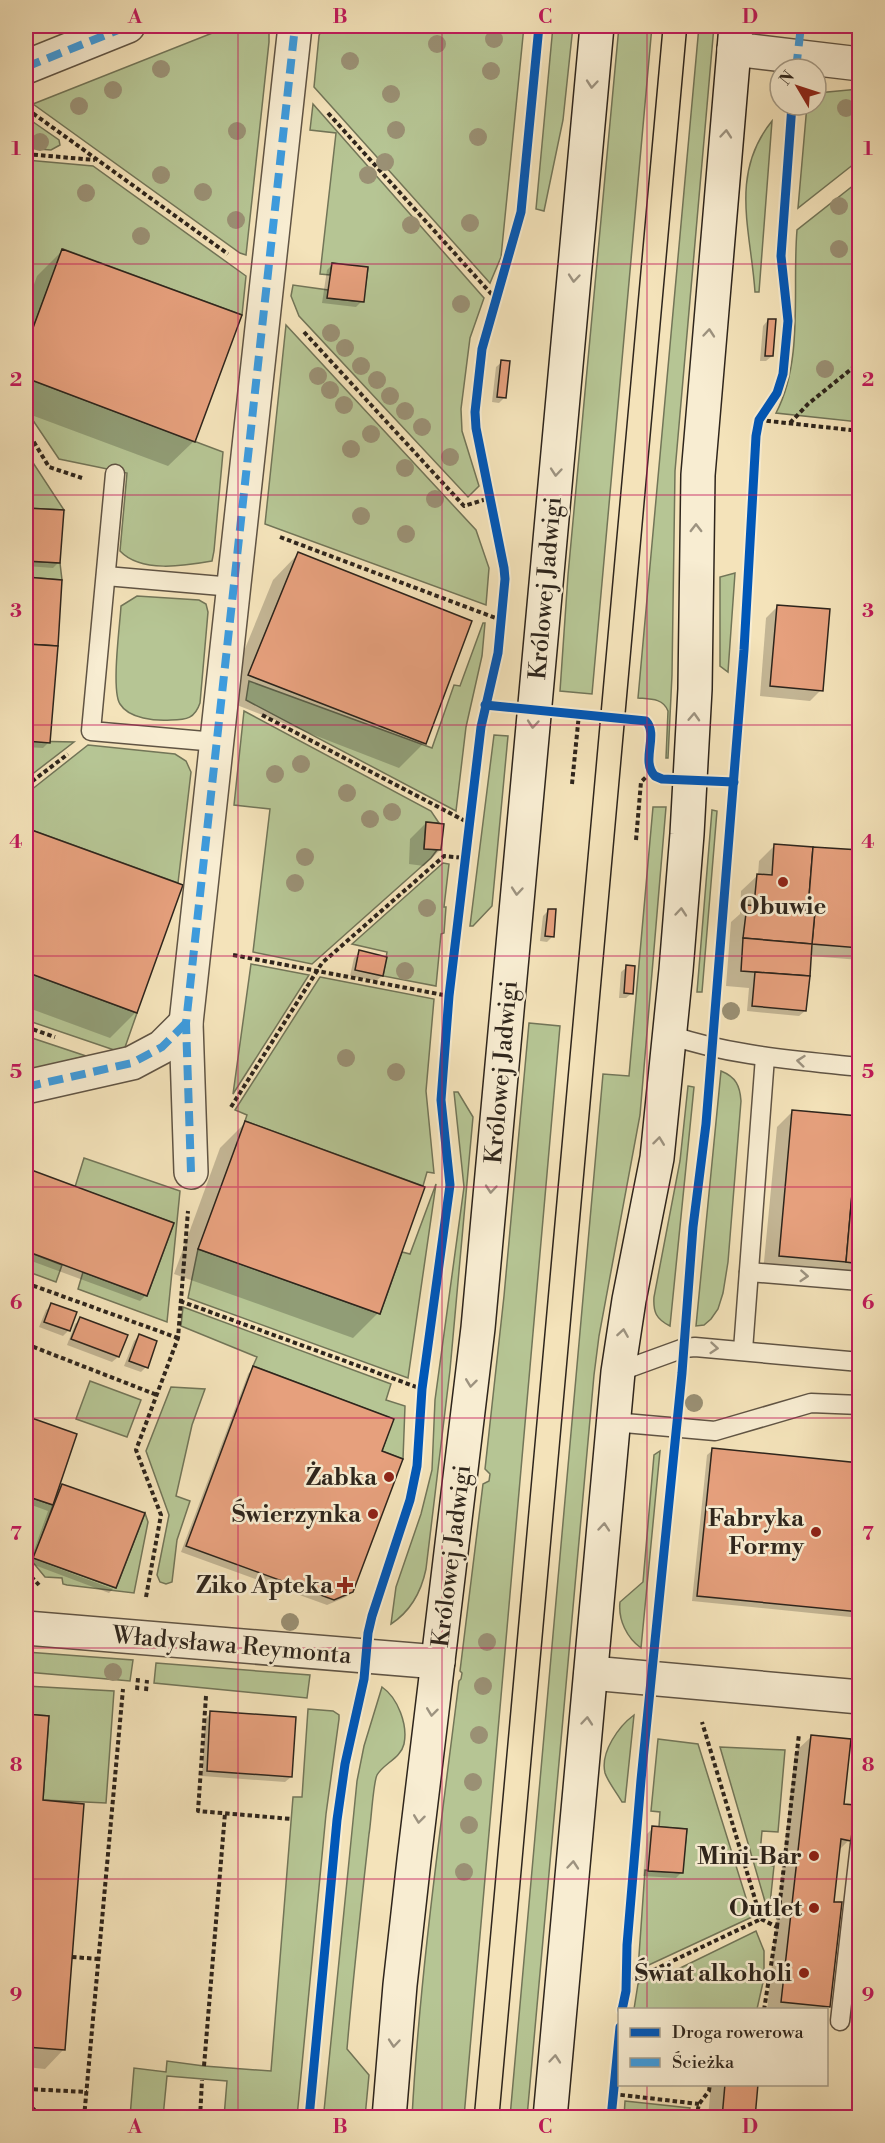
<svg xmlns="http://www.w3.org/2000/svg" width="885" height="2143" font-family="'Libre Bodoni',serif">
<rect width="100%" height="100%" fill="#f4e3ba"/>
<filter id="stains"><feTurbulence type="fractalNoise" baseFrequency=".00333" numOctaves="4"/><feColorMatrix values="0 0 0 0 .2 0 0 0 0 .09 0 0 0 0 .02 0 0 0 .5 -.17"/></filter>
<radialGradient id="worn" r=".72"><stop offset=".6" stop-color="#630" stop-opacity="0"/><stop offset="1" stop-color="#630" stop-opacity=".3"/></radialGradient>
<g fill="#b6c594" stroke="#727558" stroke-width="1.5">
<polygon points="230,26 262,26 269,30 269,42 246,255 240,253 33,104"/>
<polygon points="322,26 524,26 501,257 490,283 314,87 319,36"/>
<polygon points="553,26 573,26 563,120 544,211 536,209"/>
<polygon points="619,26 652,26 592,694 560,691 568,575"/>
<path d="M699,26H714L675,471L672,675L668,758H666L668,711C663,698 650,699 638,698Z"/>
<polygon points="859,89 859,160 798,208 807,105 816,105 817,93"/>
<polygon points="313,104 484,298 470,338 461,409 462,431 479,486 468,497 299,316 291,296 293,285 328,290 328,298 363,302 368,268 332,263 330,275 320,274 336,133 310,130"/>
<polygon points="26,117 59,140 60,145 51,150 26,148"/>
<path d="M772,121L759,292H755C751,231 729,174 772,121Z"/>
<polygon points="26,160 93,166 246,276 242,315 63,249 26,347"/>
<path d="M859,181V422L776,413C804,360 792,288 797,230Z"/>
<polygon points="286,325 476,530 489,568 486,605 265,524"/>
<path d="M26,378L223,452L214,551L212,561C184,566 141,573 120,551L127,473L59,459L26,410Z"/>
<polygon points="26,452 64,510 26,508 26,519"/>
<polygon points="26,561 60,563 62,580 26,577"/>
<polygon points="735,573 728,672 720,666 720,577"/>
<path d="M137,596L199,600L206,604L208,612L200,703C195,718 187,720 171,720C156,721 129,719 120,704C111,690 120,625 121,606Z"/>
<polygon points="483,623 485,623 482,656 466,727 456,811 246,700 249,681 432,748 454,685 460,686"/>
<polygon points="244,711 431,811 439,823 426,822 424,848 437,850 431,858 312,964 253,952 270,809 234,805"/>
<polygon points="494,735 508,736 492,906 473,926 470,926"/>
<polygon points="26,741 74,742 26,779"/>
<polygon points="88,745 175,754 186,761 191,772 178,883 26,828 26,794"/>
<polygon points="653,807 666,807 640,1115 599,1336 594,1375 527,2117 510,2117 603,1074 629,1076"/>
<polygon points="712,810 717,811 702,992 697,992"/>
<polygon points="443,863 449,864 444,907 446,907 444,933 441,934 436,986 383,976 387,952 352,944"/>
<polygon points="251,964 309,975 233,1094"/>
<polygon points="26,972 137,1013 123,1053 26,1020"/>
<polygon points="320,977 434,999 426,1091 434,1173 427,1172 423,1186 245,1121 247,1115 235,1110"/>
<path d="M529,1023L560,1026L464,2117H412C420,1972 441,1826 459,1681L461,1679L462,1673L460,1671L483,1484L489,1481L490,1474L485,1469L504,1296Z"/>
<polygon points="26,1036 86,1056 26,1071"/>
<path d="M721,1071C736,1077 740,1086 741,1101L728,1262L723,1293L718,1309L711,1319L704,1325L696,1326Z"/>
<path d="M688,1086L694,1087L670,1326C656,1319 653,1312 654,1297L680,1161Z"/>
<path d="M454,1092H458L473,1117L450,1370L426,1569C421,1593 411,1611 391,1624L396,1587L421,1514L432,1470L435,1400L464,1187Z"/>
<polygon points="84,1158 180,1191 167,1322 78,1289 83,1272 147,1296 174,1223 75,1187"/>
<polygon points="436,1184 408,1378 188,1298 198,1249 380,1314 402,1252 410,1254"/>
<polygon points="26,1251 62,1265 56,1282 26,1271"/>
<polygon points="183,1307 391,1384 386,1400 405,1406 403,1459 382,1451 393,1419 253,1366 257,1357 181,1326"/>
<polygon points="90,1381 141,1400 127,1437 76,1419"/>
<polygon points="171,1387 205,1389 192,1425 176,1496 190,1501 177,1540 172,1582 166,1584 160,1582 157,1575 169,1515 146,1451"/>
<path d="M660,1451L641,1648C627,1638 618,1620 620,1602L643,1582L654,1455Z"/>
<polygon points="26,1496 53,1505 34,1558 116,1588 145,1513 148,1522 134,1593 67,1585 63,1584 62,1578 45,1577 26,1554"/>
<polygon points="26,1652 133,1660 130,1681 26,1672"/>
<polygon points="156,1663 310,1675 307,1698 154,1683"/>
<polygon points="26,1686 114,1691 106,1803 43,1800 49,1716 26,1714"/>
<path d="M382,1687C398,1698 408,1725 404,1744C401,1758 383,1764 377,1775C373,1783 371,1824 369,1834C361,1906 353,1977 347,2049L369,2075L365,2117H327L324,2111L357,1781L364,1746Z"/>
<polygon points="308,1709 333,1711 339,1715 339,1719 326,1814 297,2117 224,2117 227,2081 167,2076 163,2117 130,2117 134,2068 166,2072 167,2061 204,2066 271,2071 293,1797 302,1797"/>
<path d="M634,1715L625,1802H622C617,1793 608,1782 605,1773C600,1752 619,1726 634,1715Z"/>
<polygon points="658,1739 698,1744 752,1917 638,1970 645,1870 682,1873 687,1829 659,1827 660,1812 651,1811"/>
<polygon points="720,1747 785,1750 778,1832 762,1831 759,1864 774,1866 770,1904 766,1905"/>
<polygon points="756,1931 764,1951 764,1978 757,2009 634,2009 638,1984 668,1970 670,1973"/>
<polygon points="625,2101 690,2108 688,2117 624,2117"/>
</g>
<g fill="#0003">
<polygon points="63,250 194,441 168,466 26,413 26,307 37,276"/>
<polygon points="332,265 362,301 356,307 322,303 327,270"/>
<polygon points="768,320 772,356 766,361 760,361 763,326"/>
<polygon points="502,362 505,397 499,403 492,402 496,367"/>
<polygon points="27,510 59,562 53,568 26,566"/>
<polygon points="298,554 424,743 399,768 224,700 273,580"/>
<polygon points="26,578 61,581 49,742 43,748 26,747"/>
<polygon points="778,606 821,690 810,701 760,696 766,618"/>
<polygon points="860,756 860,830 853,829"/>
<polygon points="426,823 440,850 424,866 409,864 410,839"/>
<polygon points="26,830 181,886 136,1012 110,1038 26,1007"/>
<polygon points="775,845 860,852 860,960 810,956 805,1011 799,1016 747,1011 749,988 726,986 731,922 740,914 741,891 758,875 759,861"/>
<polygon points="549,910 553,936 547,942 540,941 543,916"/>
<polygon points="360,952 385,958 382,976 376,981 350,976 354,958"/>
<polygon points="627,967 632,993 626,998 619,998 621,972"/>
<polygon points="793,1111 851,1186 860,1184 860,1275 763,1272 777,1127"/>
<polygon points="245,1123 378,1313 353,1338 174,1274 220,1148"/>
<polygon points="26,1170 172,1224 146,1295 140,1301 26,1259"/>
<polygon points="52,1305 69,1330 63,1336 39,1327 46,1310"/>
<polygon points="81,1319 118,1357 112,1362 67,1345 75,1324"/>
<polygon points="139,1336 146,1367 141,1372 124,1366 134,1341"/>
<polygon points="253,1368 380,1452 352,1591 346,1597 327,1605 181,1552 248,1374"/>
<polygon points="26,1418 75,1435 60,1484 143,1513 114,1588 114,1586 32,1556 48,1511 26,1503"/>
<polygon points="713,1450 860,1465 860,1618 692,1601 707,1455"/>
<polygon points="31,1558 113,1589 109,1593 29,1563"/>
<polygon points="211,1713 291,1777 285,1782 202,1776 205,1719"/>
<polygon points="26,1716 47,1717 42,1802 64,2049 45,2069 26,2067"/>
<polygon points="811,1737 842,1805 849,1840 838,1851 832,1903 829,2006 826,2010 767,2010 795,1752"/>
<polygon points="653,1828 681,1873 676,1878 643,1876 647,1834"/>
<polygon points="711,2084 756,2084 753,2118 708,2118"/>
</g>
<g fill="#e6a07d" stroke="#2e251c" stroke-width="1.5">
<polygon points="62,249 242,315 195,442 26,378 26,347"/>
<polygon points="332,263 368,267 364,302 327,298"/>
<polygon points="768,319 776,319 773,356 765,356"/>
<polygon points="501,360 510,361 506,398 497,397"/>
<polygon points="26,508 64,510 60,563 26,561"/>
<polygon points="298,552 472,621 426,744 248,675"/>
<polygon points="26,577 62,580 58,646 26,644"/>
<polygon points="777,605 830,609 823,691 770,686"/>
<polygon points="26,644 58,646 50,743 26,741"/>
<polygon points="426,822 444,824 441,850 424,849"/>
<polygon points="26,828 183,885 137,1013 26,972"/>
<polygon points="774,844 813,847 808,909 754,905 757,874 772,875"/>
<polygon points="813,847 860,850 860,948 812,944 815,911 808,909"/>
<polygon points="747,905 815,911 812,944 743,938"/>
<polygon points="548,909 556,909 554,937 545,936"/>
<polygon points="743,938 812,944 810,976 741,971"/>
<polygon points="359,950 387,957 383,976 355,970"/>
<polygon points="626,965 635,966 633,994 624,993"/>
<polygon points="755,972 810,976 806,1011 752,1006"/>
<polygon points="792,1110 859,1116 846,1262 779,1256"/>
<polygon points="245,1121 425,1187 380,1314 198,1249"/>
<polygon points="26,1168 174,1223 147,1296 26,1251"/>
<polygon points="853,1182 860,1183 860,1264 846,1262"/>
<polygon points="51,1303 77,1312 70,1331 44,1322"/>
<polygon points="80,1317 128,1335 119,1357 71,1339"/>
<polygon points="139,1334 157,1341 148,1368 129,1361"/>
<polygon points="253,1366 394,1419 382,1451 403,1459 353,1592 334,1600 186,1546"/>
<polygon points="26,1416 77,1434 53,1505 26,1496"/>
<polygon points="712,1448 860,1463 860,1612 697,1596"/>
<polygon points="62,1484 145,1513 116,1588 33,1558"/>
<polygon points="210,1711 296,1717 292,1777 207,1771"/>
<polygon points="26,1714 49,1716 43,1800 84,1804 65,2050 26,2047"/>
<polygon points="811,1735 851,1739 844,1804 855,1805 851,1841 841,1839 834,1902 842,1902 830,2007 781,2002"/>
<polygon points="652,1826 687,1829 683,1873 648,1871"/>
<polygon points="725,2084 758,2084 755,2118 722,2118"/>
</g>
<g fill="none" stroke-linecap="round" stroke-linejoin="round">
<g stroke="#605444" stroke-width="21">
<g id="lane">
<polyline points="115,474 91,731 216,742"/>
<polyline points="106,576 233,587"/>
<path d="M670,1035C731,1056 795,1060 860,1067"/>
<polyline points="749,1272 860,1281"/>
<polyline points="743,1350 765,1057"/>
<polyline points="618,1372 684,1348 695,1347 860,1362"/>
<polyline points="613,1422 715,1431 811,1403 860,1405"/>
<polyline points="840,2021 860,1844"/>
</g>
</g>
<g stroke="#605444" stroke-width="36">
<g id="street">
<polyline points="734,49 860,64"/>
<polyline points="26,67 128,26"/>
<polyline points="26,1087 132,1063 162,1047 186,1023"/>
<polyline points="191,1172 186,1023 295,26"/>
<polyline points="26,1628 438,1662"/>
<polyline points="591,1673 860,1697"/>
</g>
</g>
<g stroke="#2e251c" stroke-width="36">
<g id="secondary">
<polyline points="389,2118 400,1985 414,1860 478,1328 597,26"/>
<polyline points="550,2118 618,1372 629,1300 657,1158 676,970 687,834 695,689 698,475 736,26"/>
</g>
</g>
<g stroke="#2e251c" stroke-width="4" stroke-dasharray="4.5 3" stroke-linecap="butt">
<polyline points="27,109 228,254"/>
<polyline points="328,113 495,298"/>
<polyline points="26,154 95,160"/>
<polyline points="304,332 464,506 490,498"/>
<polyline points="759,420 860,431"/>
<polyline points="790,423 808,404 860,362"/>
<polyline points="26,429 49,467 82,478"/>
<polyline points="280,537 501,620"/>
<polyline points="262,715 469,823"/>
<polyline points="572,784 579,714"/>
<polyline points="26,786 68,754"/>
<polyline points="636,840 641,782 648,775"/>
<polyline points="233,955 449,996"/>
<polyline points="26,1027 55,1037"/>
<polyline points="231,1107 322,963 444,856 465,858"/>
<polyline points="26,1283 178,1338"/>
<polyline points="180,1301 422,1389"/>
<polyline points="26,1344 157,1395"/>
<polyline points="26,1571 39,1585"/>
<polyline points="146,1597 161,1515 136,1450 178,1338 188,1211"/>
<polyline points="137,1690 138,1678"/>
<polyline points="146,1691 147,1680"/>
<polyline points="206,1696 198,1811 292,1819"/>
<polyline points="761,1919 777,1927 764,2010"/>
<polyline points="777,1927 799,1734"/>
<polyline points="72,1957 99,1959"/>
<polyline points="626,1983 761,1919 702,1722"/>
<polyline points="619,2031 620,2032"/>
<polyline points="204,2066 225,1813"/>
<polyline points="26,2089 87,2092"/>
<polyline points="613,2094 699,2104"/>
<polyline points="26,2102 43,2118"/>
<polyline points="84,2118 123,1689"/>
<polyline points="200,2118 202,2080"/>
<polyline points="696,2118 699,2104 709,2091 710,2084"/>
</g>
<use href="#lane" stroke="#f8edd2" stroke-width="18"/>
<use href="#street" stroke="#f8edd2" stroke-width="33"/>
<use href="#secondary" stroke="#f8edd2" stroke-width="33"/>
<g stroke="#2e251c" stroke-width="1.5">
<polyline points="474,2118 663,26"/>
<polyline points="499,2118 687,26"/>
</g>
<g stroke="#3d9cdf" stroke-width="8" stroke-dasharray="15 8" stroke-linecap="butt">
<polyline points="26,67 128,26"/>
<polyline points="796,69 801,26"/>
<polyline points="26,1087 132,1063 162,1047 186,1023"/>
<polyline points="191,1172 186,1023 295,26"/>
</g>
<g stroke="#f8edd2" stroke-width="13">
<g id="cycleway">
<path d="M485,705L646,721C659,735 640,761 655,776L662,779L734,782"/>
<polyline points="622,2010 626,1991 627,1945 641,1780 682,1373 693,1227 706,1124 744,650 756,436 759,420 777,393 783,374 788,321 781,256 792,105"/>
<polyline points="309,2118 337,1820 345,1764 364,1679 368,1633 372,1616 410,1500 417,1466 422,1389 450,1185 441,1100 449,996 481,727 498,653 505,579 504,568 476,428 475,412 482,349 521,212 539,26"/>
<polyline points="611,2118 620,2027"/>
</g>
</g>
<use href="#cycleway" stroke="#0057b8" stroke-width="9"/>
</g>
<g fill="#9a9074">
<circle cx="494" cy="39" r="9"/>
<circle cx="437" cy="44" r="9"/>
<circle cx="350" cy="61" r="9"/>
<circle cx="161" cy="69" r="9"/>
<circle cx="491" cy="71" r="9"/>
<circle cx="113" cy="90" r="9"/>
<circle cx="391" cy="94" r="9"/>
<circle cx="79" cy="106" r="9"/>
<circle cx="846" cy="108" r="9"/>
<circle cx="396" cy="130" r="9"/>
<circle cx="237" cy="131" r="9"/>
<circle cx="478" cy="137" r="9"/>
<circle cx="40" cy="142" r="9"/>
<circle cx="385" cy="162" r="9"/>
<circle cx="161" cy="175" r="9"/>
<circle cx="368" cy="175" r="9"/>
<circle cx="203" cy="192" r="9"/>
<circle cx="86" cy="193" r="9"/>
<circle cx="839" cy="206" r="9"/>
<circle cx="236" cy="220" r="9"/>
<circle cx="470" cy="223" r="9"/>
<circle cx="411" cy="225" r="9"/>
<circle cx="141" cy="236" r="9"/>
<circle cx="839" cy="249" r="9"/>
<circle cx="461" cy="304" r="9"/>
<circle cx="331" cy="333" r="9"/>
<circle cx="345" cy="348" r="9"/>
<circle cx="361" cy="366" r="9"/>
<circle cx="825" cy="369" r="9"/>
<circle cx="318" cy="376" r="9"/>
<circle cx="377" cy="380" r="9"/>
<circle cx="330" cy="390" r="9"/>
<circle cx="390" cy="396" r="9"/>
<circle cx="344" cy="405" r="9"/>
<circle cx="405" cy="411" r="9"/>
<circle cx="422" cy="427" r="9"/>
<circle cx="371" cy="434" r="9"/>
<circle cx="351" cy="449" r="9"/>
<circle cx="450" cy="457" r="9"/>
<circle cx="405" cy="468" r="9"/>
<circle cx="435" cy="499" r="9"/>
<circle cx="361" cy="516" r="9"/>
<circle cx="406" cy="534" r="9"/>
<circle cx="301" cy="764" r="9"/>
<circle cx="275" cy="774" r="9"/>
<circle cx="347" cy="793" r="9"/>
<circle cx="392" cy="812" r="9"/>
<circle cx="370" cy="819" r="9"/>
<circle cx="305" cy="857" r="9"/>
<circle cx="295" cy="883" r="9"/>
<circle cx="427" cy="908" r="9"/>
<circle cx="405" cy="971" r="9"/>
<circle cx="731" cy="1011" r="9"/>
<circle cx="346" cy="1058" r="9"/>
<circle cx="396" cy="1072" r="9"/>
<circle cx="694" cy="1403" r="9"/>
<circle cx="290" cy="1622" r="9"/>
<circle cx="487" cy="1642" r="9"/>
<circle cx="113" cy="1672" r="9"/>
<circle cx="483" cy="1686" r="9"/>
<circle cx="479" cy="1735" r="9"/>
<circle cx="473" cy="1782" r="9"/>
<circle cx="469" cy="1825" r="9"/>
<circle cx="464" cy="1872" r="9"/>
</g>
<defs><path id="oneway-chevron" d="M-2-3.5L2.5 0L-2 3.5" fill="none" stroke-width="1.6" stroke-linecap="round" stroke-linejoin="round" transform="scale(1.5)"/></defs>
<g stroke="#9d9380">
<use href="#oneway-chevron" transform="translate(592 84) rotate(95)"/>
<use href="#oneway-chevron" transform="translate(726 134) rotate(-85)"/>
<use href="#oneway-chevron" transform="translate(574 278) rotate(95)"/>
<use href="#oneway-chevron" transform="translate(709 333) rotate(-85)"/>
<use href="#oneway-chevron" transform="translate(556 472) rotate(95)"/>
<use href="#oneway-chevron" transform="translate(696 528) rotate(-90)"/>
<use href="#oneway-chevron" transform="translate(694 717) rotate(-87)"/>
<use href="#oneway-chevron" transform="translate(533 724) rotate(95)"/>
<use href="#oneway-chevron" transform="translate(517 891) rotate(95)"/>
<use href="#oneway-chevron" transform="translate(681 912) rotate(-85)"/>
<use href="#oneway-chevron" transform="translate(801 1061) rotate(-174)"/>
<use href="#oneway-chevron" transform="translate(659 1141) rotate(-83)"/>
<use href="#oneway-chevron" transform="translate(491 1189) rotate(95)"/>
<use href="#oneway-chevron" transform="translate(804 1276) rotate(4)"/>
<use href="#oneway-chevron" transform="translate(623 1333) rotate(-81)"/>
<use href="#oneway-chevron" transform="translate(714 1348) rotate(5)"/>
<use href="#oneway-chevron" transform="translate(471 1383) rotate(97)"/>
<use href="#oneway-chevron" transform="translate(604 1527) rotate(-85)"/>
<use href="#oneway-chevron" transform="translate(432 1712) rotate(97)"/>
<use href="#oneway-chevron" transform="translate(587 1721) rotate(-85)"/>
<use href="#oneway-chevron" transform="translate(419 1819) rotate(97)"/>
<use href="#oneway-chevron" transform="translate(573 1865) rotate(-85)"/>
<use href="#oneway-chevron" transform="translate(394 2043) rotate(95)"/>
<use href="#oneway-chevron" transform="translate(555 2059) rotate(-85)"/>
</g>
<path fill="none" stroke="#c2185b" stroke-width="1.5" stroke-opacity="0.55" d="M238,26V2118M442,26V2118M647,26V2010M26,264H860M26,495H860M26,725H860M26,956H860M26,1187H860M26,1418H860M26,1648H860M26,1879H860M647,2084V2118"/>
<g fill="#8f2418" stroke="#f8edd2" stroke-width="2">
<circle cx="783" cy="882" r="6"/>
<circle cx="389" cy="1477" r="6"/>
<circle cx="373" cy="1514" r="6"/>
<circle cx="816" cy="1532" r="6"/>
<path d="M342 1576h6v6h6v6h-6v6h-6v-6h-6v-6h6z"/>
<circle cx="814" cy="1856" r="6"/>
<circle cx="814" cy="1908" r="6"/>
<circle cx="804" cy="1973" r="6"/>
</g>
<g text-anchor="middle" stroke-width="5" stroke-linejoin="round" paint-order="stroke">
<g font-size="24" fill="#2e251c" stroke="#f8edd2">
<text transform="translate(545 588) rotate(-85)" y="8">Królowej Jadwigi</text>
<text transform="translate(501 1072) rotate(-85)" y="8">Królowej Jadwigi</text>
<text transform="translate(451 1556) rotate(-83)" y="8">Królowej Jadwigi</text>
<text transform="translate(232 1645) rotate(5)" y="8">Władysława Reymonta</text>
</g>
<g font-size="24" font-weight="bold" fill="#2e251c" stroke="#f8edd2" text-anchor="end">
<text x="783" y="914" text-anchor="middle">Obuwie</text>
<text x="377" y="1485">Żabka</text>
<text x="361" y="1522">Świerzynka</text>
<text x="804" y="1526">Fabryka<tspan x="804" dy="28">Formy</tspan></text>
<text x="333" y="1593">Ziko Apteka</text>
<text x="802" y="1864">Mini-Bar</text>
<text x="802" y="1916">Outlet</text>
<text x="792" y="1981">Świat alkoholi</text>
</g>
</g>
<rect width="885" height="2143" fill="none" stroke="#f4e3ba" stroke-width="66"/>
<rect x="618" y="2008" width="210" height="78" fill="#f8edd2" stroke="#a79d89" stroke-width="1.5"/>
<rect x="630" y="2028" width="30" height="9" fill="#0057b8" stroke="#a79d89" stroke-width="1.5"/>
<text x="672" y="2038" font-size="18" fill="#2e251c">Droga rowerowa</text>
<rect x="630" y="2058" width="30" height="9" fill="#3d9cdf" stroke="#a79d89" stroke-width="1.5"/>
<text x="672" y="2068" font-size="18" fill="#2e251c">Ścieżka</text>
<g transform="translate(798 87) rotate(309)"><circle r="28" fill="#f8edd2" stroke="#a79d89" stroke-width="1.5"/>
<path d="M0-4.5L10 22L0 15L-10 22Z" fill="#8f2418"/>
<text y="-9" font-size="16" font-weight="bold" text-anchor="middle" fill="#2e251c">N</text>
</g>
<rect x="33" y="33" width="819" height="2077" fill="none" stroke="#c2185b" stroke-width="2"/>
<g font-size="20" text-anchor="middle" font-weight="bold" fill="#c2185b">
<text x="135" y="23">A</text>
<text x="340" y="23">B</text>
<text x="545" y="23">C</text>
<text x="750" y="23">D</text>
<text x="16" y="155">1</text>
<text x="868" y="155">1</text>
<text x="16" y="386">2</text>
<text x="868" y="386">2</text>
<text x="16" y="617">3</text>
<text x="868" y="617">3</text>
<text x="16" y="848">4</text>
<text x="868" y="848">4</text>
<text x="16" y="1078">5</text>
<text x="868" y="1078">5</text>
<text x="16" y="1309">6</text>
<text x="868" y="1309">6</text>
<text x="16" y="1540">7</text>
<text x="868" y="1540">7</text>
<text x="16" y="1771">8</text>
<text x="868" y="1771">8</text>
<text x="16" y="2001">9</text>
<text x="868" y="2001">9</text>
<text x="135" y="2133">A</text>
<text x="340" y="2133">B</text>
<text x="545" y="2133">C</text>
<text x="750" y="2133">D</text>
</g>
<rect width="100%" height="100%" filter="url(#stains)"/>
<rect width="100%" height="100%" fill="url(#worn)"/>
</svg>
